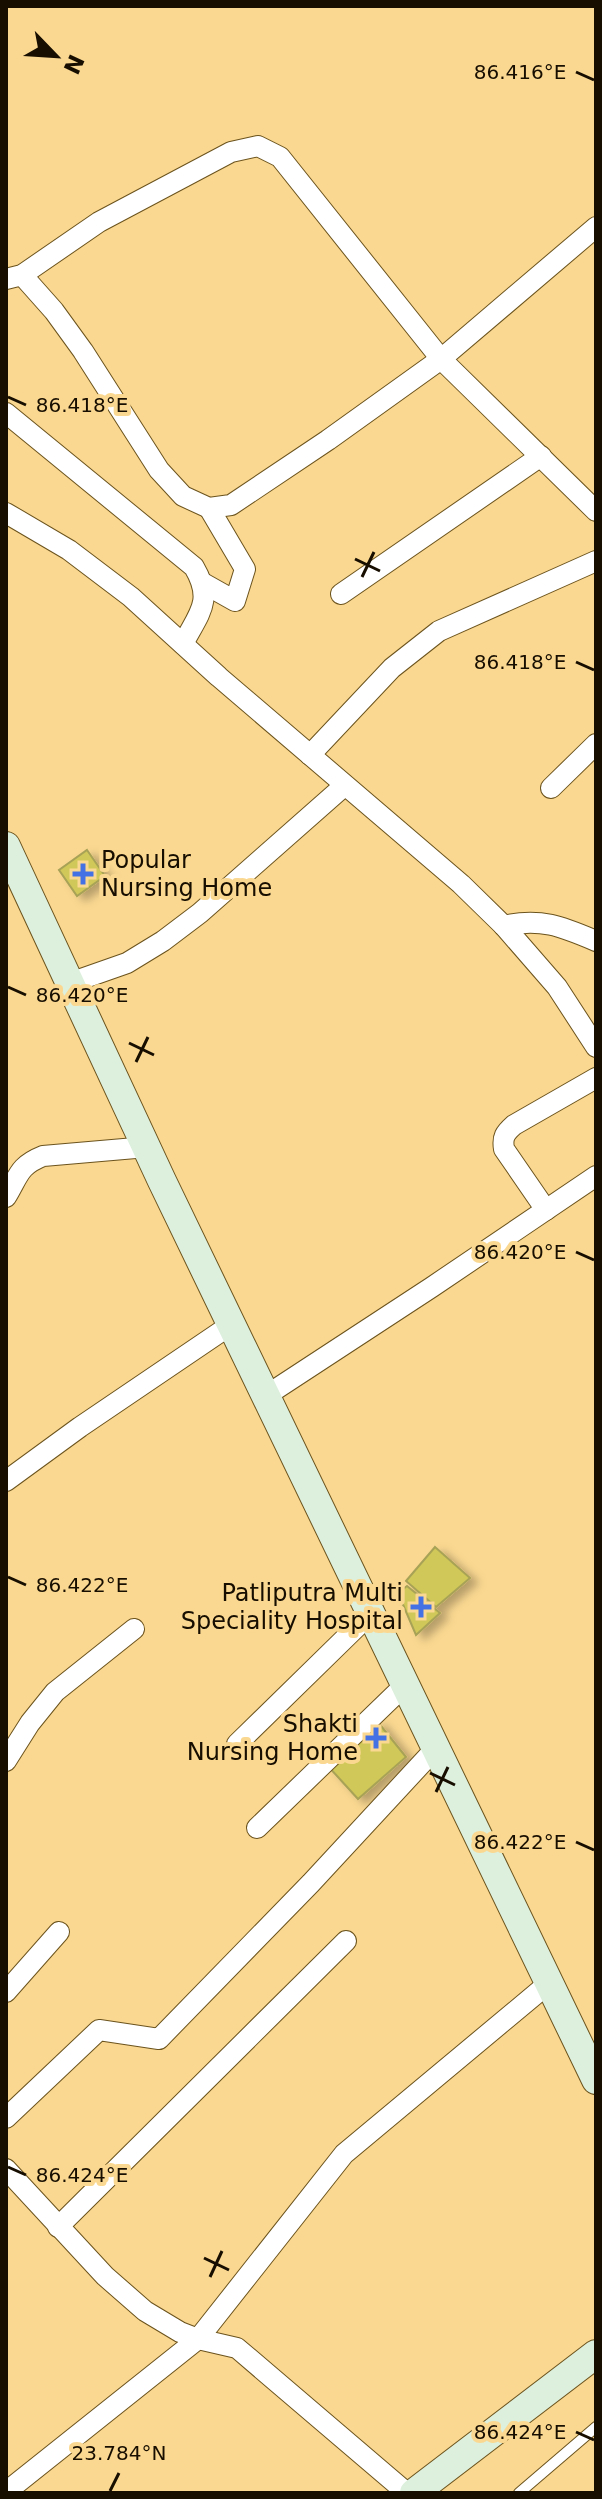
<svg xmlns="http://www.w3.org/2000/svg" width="602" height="2499" font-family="'DejaVu Sans',sans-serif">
<defs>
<filter id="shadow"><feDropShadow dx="8" dy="4.5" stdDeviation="4" flood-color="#0004"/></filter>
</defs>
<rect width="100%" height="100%" fill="#fad891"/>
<g fill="#d0c858" stroke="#a8a257" stroke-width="2" filter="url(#shadow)">
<polygon points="87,850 105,876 77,896 59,870"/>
<polygon points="435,1547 470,1578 436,1607 406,1581"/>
<polygon points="407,1586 440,1613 416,1635 398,1593"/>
<polygon points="377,1721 406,1757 358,1799 327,1765"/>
</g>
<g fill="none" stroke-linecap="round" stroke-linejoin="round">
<g stroke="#6b531d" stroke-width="12">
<polyline id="lane" points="519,2493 596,2427"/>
</g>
<g stroke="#6b531d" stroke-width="22">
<g id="street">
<polyline points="22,275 54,311 83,351 159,470 183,496 209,508 231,505 328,440 441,359 596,227"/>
<polyline points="6,279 22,275 99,222 231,152 258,146 280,157 441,359 596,511"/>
<path d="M6,413L194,567C214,601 199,613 183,644"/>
<polyline points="6,513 69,550 131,597 219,677 461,884 504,926 557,987 596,1047"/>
<polyline points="203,583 235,601 245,569 209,508"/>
<polyline points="341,594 541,456"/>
<polyline points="310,755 392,668 439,631 596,561"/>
<polyline points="551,788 596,744"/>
<path d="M504,926C540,917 563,927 596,941"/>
<polyline points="70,983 127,963 163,941 200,913 344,786"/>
<path d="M6,1197C19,1176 18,1166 43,1156L147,1147"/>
<path d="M546,1210L504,1149C502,1137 505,1133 514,1125L596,1078"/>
<polyline points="267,1395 432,1287 596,1176"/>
<polyline points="6,1481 80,1427 232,1324"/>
<polyline points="237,1744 372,1612"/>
<polyline points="6,1761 30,1723 55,1692 134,1629"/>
<polyline points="257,1828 406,1684"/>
<polyline points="6,1992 59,1932"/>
<polyline points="6,2118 99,2030 159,2039 311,1883 436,1748"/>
<polyline points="6,2169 105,2276 145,2311 180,2332 198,2339 237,2348 407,2493"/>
<polyline points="58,2227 346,1941"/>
<polyline points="6,2492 198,2339 344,2154 549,1983"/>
</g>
</g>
<g stroke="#6b531d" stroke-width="30">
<g id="secondary">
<polyline points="6,846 162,1181 596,2080"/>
<polyline points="414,2493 596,2354"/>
</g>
</g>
<use href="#lane" stroke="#fff" stroke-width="10"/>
<use href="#street" stroke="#fff" stroke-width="20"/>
<use href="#secondary" stroke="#ddf0de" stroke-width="28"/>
</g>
<path fill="none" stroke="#170e00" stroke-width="3" d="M576,72L594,80M8,397L26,405M355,559L380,571M362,577L374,552M576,662L594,670M8,987L26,995M129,1043L154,1055M136,1062L148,1037M576,1252L594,1260M8,1577L26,1585M430,1773L455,1785M436,1792L448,1767M576,1842L594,1850M8,2167L26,2175M204,2258L229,2270M210,2277L222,2251M576,2432L594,2440M110,2491L119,2473"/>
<g fill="#4472e4" stroke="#fad891" stroke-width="3">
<path d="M79 862h8v8h8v8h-8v8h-8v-8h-8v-8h8z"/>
<path d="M417 1595h8v8h8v8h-8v8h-8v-8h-8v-8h8z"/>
<path d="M372 1726h8v8h8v8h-8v8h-8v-8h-8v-8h8z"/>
</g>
<g text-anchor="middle" stroke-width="8" stroke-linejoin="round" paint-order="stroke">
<g font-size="24" fill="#170e00" stroke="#fad891" text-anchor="end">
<text x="101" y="868" text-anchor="start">Popular<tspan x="101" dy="28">Nursing Home</tspan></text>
<text x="403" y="1601">Patliputra Multi<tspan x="403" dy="28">Speciality Hospital</tspan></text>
<text x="358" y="1732">Shakti<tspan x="358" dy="28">Nursing Home</tspan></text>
</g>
</g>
<g font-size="20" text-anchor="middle" fill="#170e00" stroke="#fad891" stroke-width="8" stroke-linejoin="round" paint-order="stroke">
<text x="520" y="79">86.416°E</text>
<text x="82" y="412">86.418°E</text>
<text x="520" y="669">86.418°E</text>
<text x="82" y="1002">86.420°E</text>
<text x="520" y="1259">86.420°E</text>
<text x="82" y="1592">86.422°E</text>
<text x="520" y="1849">86.422°E</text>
<text x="82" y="2182">86.424°E</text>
<text x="520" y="2439">86.424°E</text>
<text x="119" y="2460">23.784°N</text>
</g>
<rect width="602" height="2499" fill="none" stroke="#170e00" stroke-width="16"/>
<g transform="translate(56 56) rotate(115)" stroke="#fad891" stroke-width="6" paint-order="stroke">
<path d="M0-6L14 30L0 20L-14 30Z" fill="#170e00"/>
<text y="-12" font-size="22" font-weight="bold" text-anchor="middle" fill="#170e00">N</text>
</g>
</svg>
